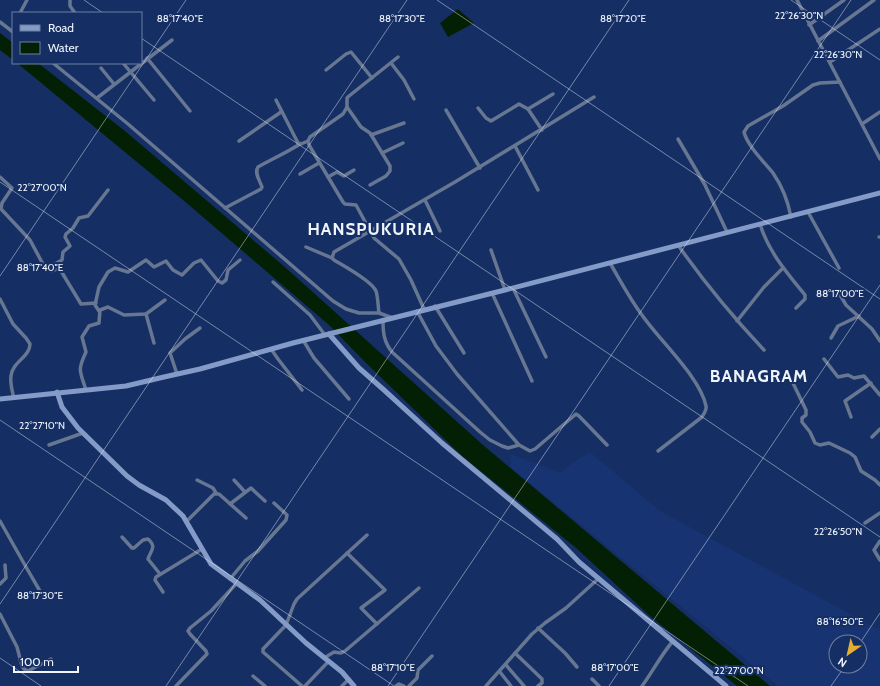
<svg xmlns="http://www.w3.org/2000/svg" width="880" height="686" font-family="Cabin,sans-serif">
<rect width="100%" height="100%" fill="#152f65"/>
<path fill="#173371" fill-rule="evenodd" d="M590,452L660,511L876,628L880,629V686H778L510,467L511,454L560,473L572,463ZM836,642H860V666H836Z"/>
<g fill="#042004">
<polygon points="458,9 474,23 448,37 440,23"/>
<polygon points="0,33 13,43 13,60 0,50"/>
<polygon points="17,63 38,63 125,131 286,268 483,445 770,686 737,686 651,617 575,547 462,456 364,361 329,325 183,200"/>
</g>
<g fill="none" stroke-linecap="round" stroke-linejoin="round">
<g stroke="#677691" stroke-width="3.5">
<polyline points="70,0 70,6 75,13"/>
<polyline points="797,0 880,159"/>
<polyline points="20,13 27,0"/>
<polyline points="0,22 13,32"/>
<polyline points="809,25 844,0"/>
<polyline points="818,41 874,0"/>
<polyline points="398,57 349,96 347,98 347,107 343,114 310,137 308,141 309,145 343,202 345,204 356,205 374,238 399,259 411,280 424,309"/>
<polyline points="147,58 190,111"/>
<polyline points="830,62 880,29"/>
<polyline points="53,63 128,124 333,301 346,309 359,313 379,313 393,318"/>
<polyline points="123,63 154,100"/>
<polyline points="391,63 404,80 414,99"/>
<polyline points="101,68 114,84"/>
<polyline points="326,70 346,54 351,52 372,78"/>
<polyline points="97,98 172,40"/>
<polyline points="276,100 298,143 301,144 308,141"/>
<polyline points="347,107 361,127 370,133 390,166 390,171 386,176 370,185"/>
<polyline points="478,108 486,118 491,121 519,104 528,109 542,130"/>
<polyline points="528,109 553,94"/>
<polyline points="446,110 480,168"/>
<polyline points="862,124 880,112"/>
<polyline points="371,135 404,123"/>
<polyline points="678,139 705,185 727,232"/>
<polyline points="239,141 281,112"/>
<polyline points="515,146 538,190"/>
<polyline points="382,153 403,143"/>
<polyline points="300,174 319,163"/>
<polyline points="0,177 12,188 2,203 1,209 30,240 44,266 51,271 57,269 61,271 81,304 96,303"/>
<polyline points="328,177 337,172 344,176 354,170"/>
<polyline points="425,200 440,231"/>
<path d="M225,208L261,189L262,187C260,181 254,173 258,167C272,159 286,153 300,144"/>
<polyline points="808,212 839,268"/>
<path d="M791,217C788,201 782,186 773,173C764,162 747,145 744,132L748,126L783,106L813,85L820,83L840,82"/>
<path d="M760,224C768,251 787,273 805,295V299L796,308"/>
<polyline points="879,237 880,237"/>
<path d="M678,245C704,282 733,317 764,350"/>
<polyline points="306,247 332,258"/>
<polyline points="491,250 505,290"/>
<path d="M610,263C620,280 630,299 642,315C659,340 700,377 706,406C707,410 704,413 702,417L658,451"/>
<polyline points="49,270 53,265 62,260 63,252 70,246 65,237 66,234 73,228 79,218 88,216 108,190"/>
<polyline points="273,282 310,315 325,335"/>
<polyline points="513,288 546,357"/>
<polyline points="492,293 532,381"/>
<polyline points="839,293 846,305 872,329 880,341"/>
<path d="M0,299L13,324L26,338L30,344C30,357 12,362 11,376C10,383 12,391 14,398"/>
<polyline points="435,306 464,353"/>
<polyline points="99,311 95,305 99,287 108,272 115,268 128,272 146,260 154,267 166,261 173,270 182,275 194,263 201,260 218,281 222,283 226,280 228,270 240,260"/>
<polyline points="417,311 436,346 457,374 519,445 530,451 535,449 576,414 579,416 607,445"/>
<path d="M379,313C378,306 378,297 376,291C372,281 344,266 334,260L332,258L334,252L455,182L594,97"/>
<polyline points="146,314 154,343"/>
<path d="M383,321C383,333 384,342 392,352L480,432L490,440L502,446L508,448L519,445"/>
<polyline points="737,321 764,287 783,268"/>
<polyline points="831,338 838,326 859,316"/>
<polyline points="303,340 314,358 349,399"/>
<polyline points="271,349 278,359 302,390"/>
<polyline points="824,359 838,377 848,375 854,378 864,376 880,395"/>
<polyline points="177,374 170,353 185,339 200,328"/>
<polyline points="777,381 787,379 792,381 806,410 806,415 802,418 802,422 810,432 815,443 820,445 829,443 850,453 855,457 861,471 875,480 880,485"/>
<path d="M86,390C80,371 77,371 86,352L82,337L89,326L99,323L100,310L108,307L124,315L146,314L165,300"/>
<polyline points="851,417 845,401 871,383"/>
<polyline points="872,437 880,429"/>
<polyline points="49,445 83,433"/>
<polyline points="197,480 213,488 216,493"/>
<polyline points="234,480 245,492"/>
<polyline points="230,504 251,488 265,501"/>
<polyline points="0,521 26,567 44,598"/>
<polyline points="187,521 214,494 219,494 246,518"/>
<polyline points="865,523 880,513"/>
<path d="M122,537L132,548H134L143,540L148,539C157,547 151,550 148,559L160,574"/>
<polyline points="880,541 874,550 880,560"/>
<polyline points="347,553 385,590 361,608 377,624"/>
<polyline points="230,579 245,561 258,551 286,520 287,515 274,503"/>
<polyline points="0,584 6,578 5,565"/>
<polyline points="163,592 155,580 156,577 202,549"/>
<polyline points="0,614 17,647 22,666 24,669 28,671 51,659"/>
<polyline points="538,628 565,653 577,667"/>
<polyline points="515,653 542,679 542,683 538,686"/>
<polyline points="324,658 334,652 341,653 345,651 419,588"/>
<polyline points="506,665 524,686"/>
<polyline points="500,672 511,686"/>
<polyline points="253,676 265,686"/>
<polyline points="592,679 599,686"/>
<polyline points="176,686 207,654 206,651 190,634 188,631 190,628 211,611 236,584"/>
<polyline points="302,686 263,652 263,649 286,625 294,604 297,599 367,535"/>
<polyline points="305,686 328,662"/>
<polyline points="342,686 349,679"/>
<polyline points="396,686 399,684 404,686"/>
<polyline points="409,686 417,678 418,670 432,656"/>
<polyline points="486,686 532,634 545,623 566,608 599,578"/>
<path d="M642,686C653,671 661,655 673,641"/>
</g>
<g stroke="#849bc7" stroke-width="5">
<polyline points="329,334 359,368 384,390 442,443 557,539 579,562 726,686"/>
<polyline points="57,392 62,407 78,428 127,476 139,485 166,500 183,516 211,564 260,600 306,643 342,672 354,686"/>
<polyline points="0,399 126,386 164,377 200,369 293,343 505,290 880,193"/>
</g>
</g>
<path fill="none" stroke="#f0f4fb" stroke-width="1" stroke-opacity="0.45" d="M84,0L103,13M437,0L880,299M791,0L880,60M141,38L880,537M0,182L748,686M0,276L186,0M0,420L394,686M0,604L407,0M860,643L880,613M0,658L41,686M166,686L629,0M388,686L851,0M609,686L880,285M831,686L845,666"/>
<g text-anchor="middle" stroke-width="4" stroke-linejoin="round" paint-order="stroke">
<g font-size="17" font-weight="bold" letter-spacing="1" fill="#f0f4fb" stroke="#152f65">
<text x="371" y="235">HANSPUKURIA</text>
<text x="759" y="382">BANAGRAM</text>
</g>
</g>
<g font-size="10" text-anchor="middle" fill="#f0f4fb" stroke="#152f65" stroke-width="4" stroke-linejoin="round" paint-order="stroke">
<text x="799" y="19">22°26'30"N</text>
<text x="180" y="22">88°17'40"E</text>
<text x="402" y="22">88°17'30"E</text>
<text x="623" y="22">88°17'20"E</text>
<text x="838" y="58">22°26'30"N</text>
<text x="42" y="191">22°27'00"N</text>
<text x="40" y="271">88°17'40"E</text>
<text x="840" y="297">88°17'00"E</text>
<text x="42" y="429">22°27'10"N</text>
<text x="838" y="535">22°26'50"N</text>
<text x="40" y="599">88°17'30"E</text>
<text x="840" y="625">88°16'50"E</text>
<text x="393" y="671">88°17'10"E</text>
<text x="615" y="671">88°17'00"E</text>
<text x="739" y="674">22°27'00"N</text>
</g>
<rect x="12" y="12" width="130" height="52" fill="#152f65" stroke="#6d7ea1"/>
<rect x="20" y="25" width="20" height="6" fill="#849bc7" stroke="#6d7ea1"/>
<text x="48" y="32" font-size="12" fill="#f0f4fb">Road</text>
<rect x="20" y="42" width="20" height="12" fill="#042004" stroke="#6d7ea1"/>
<text x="48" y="52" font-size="12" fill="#f0f4fb">Water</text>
<g transform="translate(848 654) rotate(214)"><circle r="19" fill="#152f65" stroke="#6d7ea1"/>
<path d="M0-3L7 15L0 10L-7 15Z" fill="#e4ae35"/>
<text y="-6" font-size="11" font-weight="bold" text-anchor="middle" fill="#f0f4fb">N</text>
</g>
<path d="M14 666v6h64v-6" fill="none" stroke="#f0f4fb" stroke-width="2"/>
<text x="20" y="666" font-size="12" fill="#f0f4fb" stroke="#152f65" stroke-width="3" paint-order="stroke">100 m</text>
</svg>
